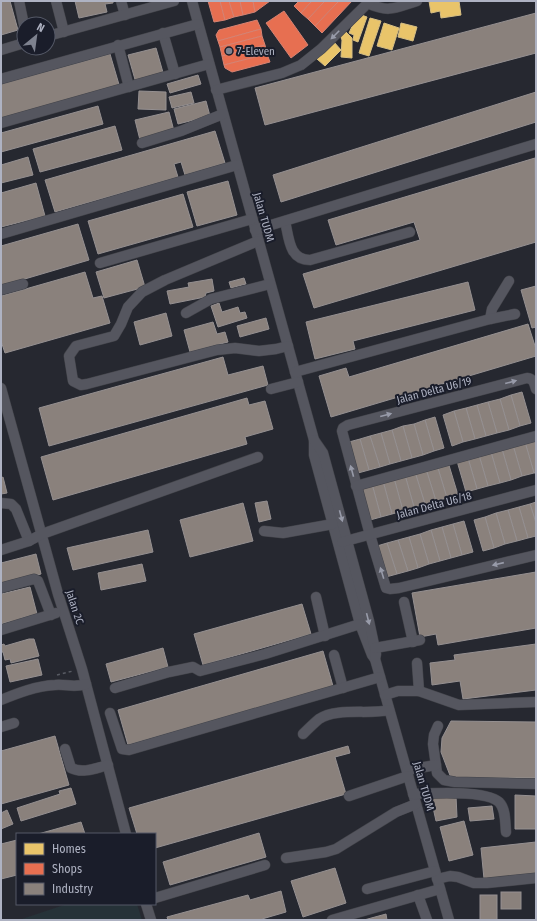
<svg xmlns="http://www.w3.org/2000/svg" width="537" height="921" font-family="'Fira Sans Condensed',sans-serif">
<rect width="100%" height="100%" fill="#262830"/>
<polygon fill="#263238" points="67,904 137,904 142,920 19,920"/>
<g fill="#e9c46a" stroke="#d7bf84">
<polygon points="429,1 459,1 461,15 441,18 440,11 431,13"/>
<polygon points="359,14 367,17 358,42 353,40 354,35 349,33 354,22 356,22"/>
<polygon points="370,18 381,21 369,56 359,53"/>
<polygon points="384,23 399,28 392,50 377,46"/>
<polygon points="401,23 417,27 413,41 398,37"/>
<polygon points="344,30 352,38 352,58 341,57 342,40 340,35"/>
<polygon points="334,42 341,50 325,66 317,59"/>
</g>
<g fill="#e76f51" stroke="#d68373">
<polygon points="208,1 220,1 225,20 214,22"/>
<polygon points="220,1 229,1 234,17 225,20"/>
<polygon points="229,1 240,1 243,15 234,17"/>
<polygon points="240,1 253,1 255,12 243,15"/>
<polygon points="253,1 270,1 255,12"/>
<polygon points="299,1 312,1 301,13 294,6"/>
<polygon points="312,1 325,1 308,19 301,13"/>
<polygon points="325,1 339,1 315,26 308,19"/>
<polygon points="339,1 352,1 322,33 315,26"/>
<polygon points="284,11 308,45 291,58 266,23"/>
<polygon points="257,20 261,29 218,41 216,35 219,30"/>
<polygon points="261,29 262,36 220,47 218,41"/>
<polygon points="262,36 265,45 222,56 220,47"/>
<polygon points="265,45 267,54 224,65 222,56"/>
<polygon points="267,54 270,62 232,72 225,68 224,65"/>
</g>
<g fill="#8a817c" stroke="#959091">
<polygon points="4,1 10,1 18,30 1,35 1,2"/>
<polygon points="75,1 113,1 113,3 105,4 107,12 79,18"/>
<polygon points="536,13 536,53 265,125 255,88"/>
<polygon points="156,48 164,76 136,83 128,55"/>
<polygon points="110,54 120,88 1,120 1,84"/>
<polygon points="198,75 201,84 170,93 167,84"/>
<polygon points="139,91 166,92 166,110 138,109"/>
<polygon points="191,92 194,103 172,108 169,97"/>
<polygon points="536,92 536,122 281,202 273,175"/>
<polygon points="206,101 210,116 178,124 174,109"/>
<polygon points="98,106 103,124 1,152 1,133"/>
<polygon points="169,112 174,131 140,140 135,120"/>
<polygon points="115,126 122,150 40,172 33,149"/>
<polygon points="215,131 225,163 185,175 181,162 174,164 178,177 55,212 45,180"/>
<polygon points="28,157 33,175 1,183 1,165"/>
<polygon points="535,158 536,242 314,308 303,274 420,240 414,222 336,245 328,220"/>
<polygon points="228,181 237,215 197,226 187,192"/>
<polygon points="36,183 45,216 1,227 1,193"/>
<polygon points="183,194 193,227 98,254 88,221"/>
<polygon points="78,224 89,260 1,286 1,246"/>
<polygon points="137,260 145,287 104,298 96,272"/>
<polygon points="85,272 93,298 102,296 110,323 5,353 1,341 1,296"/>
<polygon points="244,278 246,284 231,288 229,282"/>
<polygon points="212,279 214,291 206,293 205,297 170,304 167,291 189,287 188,283"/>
<polygon points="468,282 475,310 353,341 355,349 315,359 306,322"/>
<polygon points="536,286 536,327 532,328 521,290"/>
<polygon points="219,303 222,312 238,307 240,313 245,312 247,318 218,327 211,306"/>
<polygon points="166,313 172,336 140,345 134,322"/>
<polygon points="266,318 269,329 240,337 237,326"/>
<polygon points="213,322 217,334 225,332 228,342 190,352 184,330"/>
<polygon points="528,324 536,349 536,356 331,417 319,376 346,368 349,377"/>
<polygon points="223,357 228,375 263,366 268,385 49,446 39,408"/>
<polygon points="522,392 531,423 520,426 511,395"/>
<polygon points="511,395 520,426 509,430 500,399"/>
<polygon points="247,398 249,405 265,401 273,429 245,437 247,444 53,500 41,457"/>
<polygon points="500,399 509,430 497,433 488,402"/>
<polygon points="488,402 497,433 486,436 477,405"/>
<polygon points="477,405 486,436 475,439 466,408"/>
<polygon points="466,408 475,439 463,442 454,411"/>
<polygon points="454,411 463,442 452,446 443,415"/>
<polygon points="435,417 444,448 434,451 425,420"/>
<polygon points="425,420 434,451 423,455 414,424"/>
<polygon points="414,424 423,455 412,458 403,426"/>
<polygon points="403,426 412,458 401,461 392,430"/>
<polygon points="392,430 401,461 390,464 381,433"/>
<polygon points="381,433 390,464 380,467 370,436"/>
<polygon points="370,436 380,467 369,470 360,439"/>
<polygon points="360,439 369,470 358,473 349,442"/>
<polygon points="536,439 536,473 534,473 525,442"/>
<polygon points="525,442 534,473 522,476 513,445"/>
<polygon points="513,445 522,476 511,480 502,449"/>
<polygon points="502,449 511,480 500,483 491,452"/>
<polygon points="491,452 500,483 488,486 479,455"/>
<polygon points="479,455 488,486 477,489 468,458"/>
<polygon points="468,458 477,489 466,492 457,461"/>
<polygon points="448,462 458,495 447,498 437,465"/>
<polygon points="437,465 447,498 436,501 426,469"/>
<polygon points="426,469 436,501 425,504 415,472"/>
<polygon points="415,472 425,504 414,507 405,475"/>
<polygon points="405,475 414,507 403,511 394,478"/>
<polygon points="3,477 7,493 1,494 1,478"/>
<polygon points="394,478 403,511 392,514 383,481"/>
<polygon points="383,481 392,514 381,517 372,484"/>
<polygon points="372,484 381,517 370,520 361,487"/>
<polygon points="267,501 271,519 259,522 255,503"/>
<polygon points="536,502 536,523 530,504"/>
<polygon points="243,503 253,541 190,557 180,520"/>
<polygon points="530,504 536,523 536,536 528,538 519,507"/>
<polygon points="519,507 528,538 517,541 508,510"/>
<polygon points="508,510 517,541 505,544 496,513"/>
<polygon points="496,513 505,544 494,548 485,517"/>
<polygon points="485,517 494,548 483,551 474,520"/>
<polygon points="464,521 473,552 462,555 453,524"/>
<polygon points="453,524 462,555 451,558 442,527"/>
<polygon points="442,527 451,558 440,561 431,530"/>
<polygon points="148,530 153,552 73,570 67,548"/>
<polygon points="431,530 440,561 429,564 420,534"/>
<polygon points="420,534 429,564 418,568 409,537"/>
<polygon points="409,537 418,568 408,571 398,540"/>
<polygon points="398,540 408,571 397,574 387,543"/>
<polygon points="387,543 397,574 386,577 377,546"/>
<polygon points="36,554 41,574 1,585 1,563"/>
<polygon points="142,564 146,581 101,590 98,573"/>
<polygon points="536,572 536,628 438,645 436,634 420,637 412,593"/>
<polygon points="30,587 37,614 21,618 22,621 12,624 11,621 1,624 1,594"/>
<polygon points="302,604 311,634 203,665 194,634"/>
<polygon points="29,639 34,639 39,656 11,663 10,659 5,660 3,652 1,652 1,645 4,644 5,646"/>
<polygon points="536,644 536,690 463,699 460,681 432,685 430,663 455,660 454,655"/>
<polygon points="163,648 168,667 111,682 106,664"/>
<polygon points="323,651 333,686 128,745 118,710"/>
<polygon points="38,659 42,675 10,682 6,666"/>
<polygon points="451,721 536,722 536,778 451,778 441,752 442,738"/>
<polygon points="55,736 69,785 1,804 1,751"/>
<polygon points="348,746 350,753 335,757 346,794 155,848 155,834 137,834 129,808"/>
<polygon points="71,788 76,804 21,821 17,808 60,794 59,791"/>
<polygon points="515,795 536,796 536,829 515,829"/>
<polygon points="456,796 457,817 436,821 431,798"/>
<polygon points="492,806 494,819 470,821 468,808"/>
<polygon points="7,810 13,824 1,829 1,813"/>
<polygon points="464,821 473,855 449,861 440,827"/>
<polygon points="81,822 85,834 38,834"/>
<polygon points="259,833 266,857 170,885 163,862"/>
<polygon points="17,840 17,875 1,879 1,844"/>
<polygon points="536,842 536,874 484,879 481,848"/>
<polygon points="335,868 346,903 303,917 291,881"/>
<polygon points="281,891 286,912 262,919 262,920 168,920 167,917 248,895 250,900"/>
<rect x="501" y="892" width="20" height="17"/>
<rect x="480" y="895" width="17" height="25"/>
<polygon points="386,914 387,920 364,920"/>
</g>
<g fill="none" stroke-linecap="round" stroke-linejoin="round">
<g stroke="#424349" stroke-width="11">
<g id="minor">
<polyline points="19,1 24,25"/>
<polyline points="56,1 64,32"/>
<polyline points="121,1 125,15"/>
<polyline points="192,1 314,440 314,455 360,624 372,655 375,659"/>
<path d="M367,3C389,13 395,8 417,1"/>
<polyline points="163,33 175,74"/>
<polyline points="48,36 174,1"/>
<polyline points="118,45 129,87"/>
<polyline points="1,50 24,43"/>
<polyline points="1,79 198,24"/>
<polyline points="216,90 282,73 301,65 321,49 370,1"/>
<polyline points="1,123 209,64"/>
<polyline points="142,143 181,131 223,114"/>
<path d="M285,221C289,238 289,260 310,260L410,232"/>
<polyline points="255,230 536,144"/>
<polyline points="1,234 237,165"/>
<polyline points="258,241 165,280 142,292 128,307 121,324 114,336 76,346 69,356 73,381 81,385 87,384 217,350 235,348 259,351 276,349 288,346"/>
<polyline points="100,263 252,219"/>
<polyline points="1,290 23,284"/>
<polyline points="186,313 211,299 270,284"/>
<polyline points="490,319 492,309 509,281"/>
<polyline points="295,372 490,319 515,314"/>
<polyline points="1,388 58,594 82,669 126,834"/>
<polyline points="271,389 298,382"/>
<path d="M536,389C534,383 534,379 527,378L348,425L343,428L342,431L370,535L386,588L390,589L399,588L536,555"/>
<polyline points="314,440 323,453 369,621 376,654 375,659 449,920"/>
<polyline points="356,486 536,436"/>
<polyline points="1,503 11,504 16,509 29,541"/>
<polyline points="264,531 283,533 333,524"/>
<polyline points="342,542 536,490"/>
<polyline points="1,550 29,541 42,534 258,457"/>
<polyline points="1,588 34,579 38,581 51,615"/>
<polyline points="316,597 325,636"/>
<polyline points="404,602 413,642"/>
<polyline points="1,630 56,613"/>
<polyline points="375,648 420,640"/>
<polyline points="334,655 343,688"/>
<polyline points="417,663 419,691"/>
<polyline points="115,688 169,672 193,667 200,671 265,654 360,624"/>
<polyline points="385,695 398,691 419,691 459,705 536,702"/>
<path d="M1,700C18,693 36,686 55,685C67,684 74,688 86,684"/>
<polyline points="110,713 122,749 129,750 380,677"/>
<polyline points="438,726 434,735 433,744 437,773 444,780 455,782 536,784"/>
<polyline points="1,727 14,723"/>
<path d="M303,734C308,729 313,724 319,719C337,707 369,715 389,710"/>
<path d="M65,749L71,768C83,774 96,768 108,765"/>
<polyline points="407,770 436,765"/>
<path d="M413,794C432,793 486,790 499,802C506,809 505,822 506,832"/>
<polyline points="349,796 408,776"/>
<polyline points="286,858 326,852 336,849 396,812 416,804"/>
<polyline points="437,879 450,876 458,877 474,883 487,883 536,878"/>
<polyline points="367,889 435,871"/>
<polyline points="418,895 427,920"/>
<polyline points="155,898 265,865"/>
<polyline points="146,904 151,920"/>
<polyline points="332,920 440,889"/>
</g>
</g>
<polyline stroke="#585b63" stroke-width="1.5" stroke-dasharray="3 3" stroke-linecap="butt" points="57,675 73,671"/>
<use href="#minor" stroke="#55565f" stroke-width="10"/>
</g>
<defs><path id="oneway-solid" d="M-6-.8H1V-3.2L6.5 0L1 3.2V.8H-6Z"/></defs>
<g fill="#989ba9">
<use href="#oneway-solid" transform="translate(335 35) rotate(135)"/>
<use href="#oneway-solid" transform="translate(511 382) rotate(-15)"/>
<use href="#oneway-solid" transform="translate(386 415) rotate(-15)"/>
<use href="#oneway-solid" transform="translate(352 471) rotate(-105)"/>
<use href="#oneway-solid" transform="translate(341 516) rotate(75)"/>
<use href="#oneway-solid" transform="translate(498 564) rotate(167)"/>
<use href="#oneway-solid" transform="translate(382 573) rotate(-107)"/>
<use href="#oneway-solid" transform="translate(368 619) rotate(76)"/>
</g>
<circle fill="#7e828f" stroke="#1a1d2a" stroke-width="1.5" cx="229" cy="51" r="4"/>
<g text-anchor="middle" stroke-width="4" stroke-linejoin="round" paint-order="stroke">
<g font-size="11" fill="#aeb2c2" stroke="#1a1d2a" text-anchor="start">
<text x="237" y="55">7-Eleven</text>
</g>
<g font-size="11" fill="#aeb2c2" stroke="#1a1d2a">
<text transform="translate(264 217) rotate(74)" y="4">Jalan TUDM</text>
<text transform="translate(434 390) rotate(-15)" y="4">Jalan Delta U6/19</text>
<text transform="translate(434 505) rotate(-15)" y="4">Jalan Delta U6/18</text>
<text transform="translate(75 607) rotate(72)" y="4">Jalan 2C</text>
<text transform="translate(424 786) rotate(74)" y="4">Jalan TUDM</text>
</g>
</g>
<rect width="537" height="921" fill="none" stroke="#aeb2c2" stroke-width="4"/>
<rect x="16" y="833" width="140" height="72" fill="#1a1d2a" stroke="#555967"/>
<rect x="24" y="843" width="20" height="12" fill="#e9c46a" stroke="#555967"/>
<text x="52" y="853" font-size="12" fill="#aeb2c2">Homes</text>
<rect x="24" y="863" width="20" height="12" fill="#e76f51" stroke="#555967"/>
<text x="52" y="873" font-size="12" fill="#aeb2c2">Shops</text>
<rect x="24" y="883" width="20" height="12" fill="#8a817c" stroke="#555967"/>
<text x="52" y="893" font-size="12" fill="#aeb2c2">Industry</text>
<g transform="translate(36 36) rotate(29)"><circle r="19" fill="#1a1d2a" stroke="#555967"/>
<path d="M0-3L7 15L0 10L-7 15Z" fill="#7e828f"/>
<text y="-6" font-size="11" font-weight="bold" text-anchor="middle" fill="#aeb2c2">N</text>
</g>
</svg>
